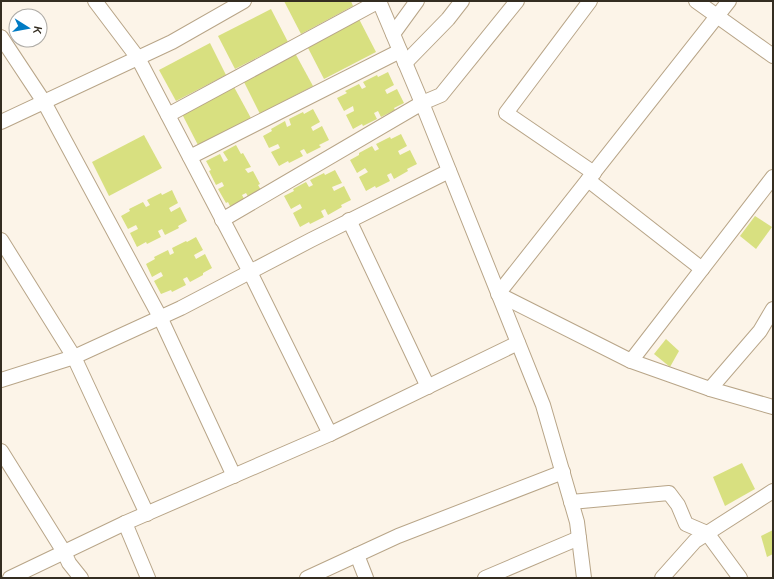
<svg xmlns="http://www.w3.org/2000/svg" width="774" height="579" font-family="Lato,sans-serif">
<rect width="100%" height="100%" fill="#fcf4e8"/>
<g fill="#d8e080">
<polygon points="284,1 351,1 353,6 301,34"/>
<polygon points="271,9 288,42 235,69 218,36"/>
<polygon points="359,19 376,52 324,79 307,46"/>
<polygon points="210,43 226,75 176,101 159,70"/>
<polygon points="295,53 313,86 260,114 243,80"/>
<polygon points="388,72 394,85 385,90 387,94 397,89 404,103 394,108 395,110 381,117 378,111 374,113 377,119 363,126 362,124 353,129 346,115 354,111 353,106 344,111 337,98 347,93 345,91 359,84 362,89 366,87 363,82 377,75 378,77"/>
<polygon points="234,87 252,120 199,147 182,114"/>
<polygon points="313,109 320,122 311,127 313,131 322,126 329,140 319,145 321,147 307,154 304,149 300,151 303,156 289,163 288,161 279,166 271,152 280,148 278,144 269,148 263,136 272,131 271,129 285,121 287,127 291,125 289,119 303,112 304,114"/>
<polygon points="401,134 407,146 398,151 400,155 410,150 417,164 407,169 408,171 394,179 391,173 387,175 390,181 376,188 375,186 366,191 359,177 368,172 365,168 357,173 350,160 359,155 359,153 372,146 375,151 379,149 376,144 390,137 391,139"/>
<polygon points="144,135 162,168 109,196 92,162"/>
<polygon points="236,145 241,154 243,153 251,167 245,169 248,173 253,171 260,184 258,185 264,195 251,202 246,193 242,195 247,204 233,212 228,202 226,203 218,189 224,186 222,182 216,185 209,171 211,170 206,161 220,154 224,162 228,160 223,152"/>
<polygon points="335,170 342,183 332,187 334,191 344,186 351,200 341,205 342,207 328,215 325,209 321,211 324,217 310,224 309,222 300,227 293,213 302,208 300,204 291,209 284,196 294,191 293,189 306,182 309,187 313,185 310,180 324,173 325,175"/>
<polygon points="172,190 178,203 169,208 171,212 180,207 187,221 178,226 179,228 165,235 162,229 158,231 161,237 147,244 146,242 137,247 130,233 138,229 136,225 128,229 121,216 130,211 129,209 143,202 146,207 150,205 147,200 161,193 162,195"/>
<polygon points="755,216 772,227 756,249 740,236"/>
<polygon points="196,237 203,250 194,255 196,259 205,254 212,268 203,273 203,275 190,282 187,277 183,279 186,285 172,292 171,290 161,294 154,281 163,276 161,272 152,277 146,264 155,259 154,257 168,250 170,255 174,253 172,248 186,241 187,242"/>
<polygon points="666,339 679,351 670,367 654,354"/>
<polygon points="742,463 755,489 725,506 713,477"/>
<polygon points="773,530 773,554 767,557 761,536"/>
</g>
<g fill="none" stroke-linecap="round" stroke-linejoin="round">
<g stroke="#b8a588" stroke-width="16">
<g id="minor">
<polyline points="95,1 138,58 250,272 330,434"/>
<polyline points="590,1 506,113 594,173"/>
<polyline points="696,1 773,56"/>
<polyline points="729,1 498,294 631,361 710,389 773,407"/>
<polyline points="393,34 417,1"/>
<polyline points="1,37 44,102 160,317 234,476"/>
<polyline points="405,63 448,19 462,1"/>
<polyline points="168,115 379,1 422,103 543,405 577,522 584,578"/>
<polyline points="1,122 172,42 244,1"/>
<polyline points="190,157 400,51"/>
<polyline points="588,180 702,269"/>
<polyline points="222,220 422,103 441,95 517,1"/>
<polyline points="349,220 428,387"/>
<polyline points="1,240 74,357 147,514"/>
<polyline points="631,361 773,177"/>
<polyline points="1,380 74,357 181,308 311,240 449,171"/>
<polyline points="710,389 760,331 773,309"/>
<polyline points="1,451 64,552 69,563 81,578"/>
<polyline points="571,502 669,493 678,505 686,524 707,533 740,578"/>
<polyline points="125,523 148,578"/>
<polyline points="357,555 366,578"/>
<polyline points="10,578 125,523 330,434 518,343"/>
<polyline points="307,578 398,536 563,472"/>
<polyline points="485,578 579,538"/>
<polyline points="662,578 695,541 773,491"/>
</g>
</g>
<use href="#minor" stroke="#fff" stroke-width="14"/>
</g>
<rect width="774" height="579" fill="none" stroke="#342d21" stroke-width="4"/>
<g transform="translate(28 28) rotate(101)"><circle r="19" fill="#ffffff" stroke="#aeaba6"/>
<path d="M0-3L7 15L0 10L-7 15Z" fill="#007bc4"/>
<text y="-6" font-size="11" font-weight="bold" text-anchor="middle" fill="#342d21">K</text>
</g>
</svg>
